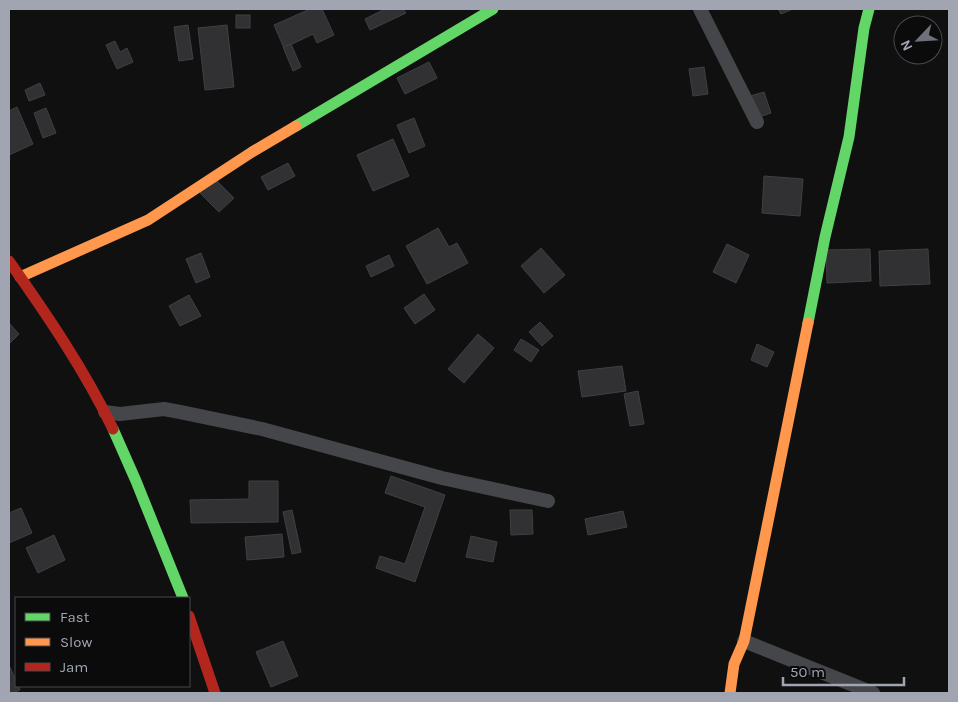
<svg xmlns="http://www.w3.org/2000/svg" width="958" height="702" font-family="Karla,sans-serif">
<rect width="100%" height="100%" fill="#101011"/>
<g fill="#313133" stroke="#404044">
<polygon points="310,9 322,9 334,35 317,43 313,34 284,48 274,25"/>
<polygon points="385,9 403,9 406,13 370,30 365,19"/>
<polygon points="778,9 793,9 781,14"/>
<rect x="236" y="15" width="14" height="13"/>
<polygon points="188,25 193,59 179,61 174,27"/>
<polygon points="227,25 234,87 205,90 198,28"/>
<polygon points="115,41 120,52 127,48 133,62 117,69 106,45"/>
<polygon points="291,44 301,67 293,71 283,47"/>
<polygon points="429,62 437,78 405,94 397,78"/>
<polygon points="704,67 708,94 693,96 689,69"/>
<polygon points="40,83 45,95 29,101 25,90"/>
<polygon points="764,92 771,113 754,119 747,97"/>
<polygon points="17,107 33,144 9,155 9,111"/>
<polygon points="46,108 56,133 43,138 34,113"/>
<polygon points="414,118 425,146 409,153 397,125"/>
<polygon points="393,139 409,176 373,191 357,155"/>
<polygon points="288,163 295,176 268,190 261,177"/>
<polygon points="764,176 803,179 800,216 762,213"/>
<polygon points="215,179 234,198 219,212 200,193"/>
<polygon points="438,228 449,247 457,243 468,263 427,284 406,246"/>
<polygon points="727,244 749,255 736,283 713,272"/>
<polygon points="541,248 565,275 544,293 521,266"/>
<polygon points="870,249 871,281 827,283 826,250"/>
<polygon points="928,249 930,284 880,286 879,251"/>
<polygon points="201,253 210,277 196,283 186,259"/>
<polygon points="389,255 394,266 371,277 366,266"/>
<polygon points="424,294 435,310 415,324 404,308"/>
<polygon points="189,295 201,316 180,326 169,306"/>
<polygon points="540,322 553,336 542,346 529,332"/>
<polygon points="9,323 19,334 9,344"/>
<polygon points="478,334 494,348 464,383 448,369"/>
<polygon points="521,339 539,350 531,362 514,350"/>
<polygon points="757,344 774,352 767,367 751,360"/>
<polygon points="622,366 626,391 582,397 578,371"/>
<polygon points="638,391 644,424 630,426 624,394"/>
<polygon points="391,476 445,495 415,582 376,568 380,556 405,564 425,507 385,493"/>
<polygon points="249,481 278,481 278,522 191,523 190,500 249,499"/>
<polygon points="21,508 32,533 9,543 9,513"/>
<polygon points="292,510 301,552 292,554 283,512"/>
<polygon points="510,510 532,510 533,534 511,535"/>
<polygon points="623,511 627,527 588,535 585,519"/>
<polygon points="282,534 284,557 247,560 245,537"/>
<polygon points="54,535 65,560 38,573 26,548"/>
<polygon points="471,536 497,542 493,562 466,557"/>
<polygon points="283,641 298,676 271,687 256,652"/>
<polygon points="9,667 10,667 16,681 16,686 18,686 20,690 12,693 9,693"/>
</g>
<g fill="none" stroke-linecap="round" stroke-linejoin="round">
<g stroke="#454649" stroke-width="14">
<polyline points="700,9 757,122"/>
<polyline points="105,412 120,414 164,409 180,412 262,429 442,478 548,501"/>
<polyline points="744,641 873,693"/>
</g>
<g stroke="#63d668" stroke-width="11">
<polyline points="296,126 493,9"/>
<polyline points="808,323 825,237 849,137 864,28 869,9"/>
<polyline points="113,429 136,481 183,598"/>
</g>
<g stroke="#ff974d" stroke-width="11">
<polyline points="20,277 148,220 252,152 296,126"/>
<polyline points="730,693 734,664 744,641 808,323"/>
</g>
<g stroke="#b3261e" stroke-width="11">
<path d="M9,261C47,315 84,369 113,429"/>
<polyline points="189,616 215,693"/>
</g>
</g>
<rect width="958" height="702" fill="none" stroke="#a1a5b2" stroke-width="20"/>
<rect x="15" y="597" width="175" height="90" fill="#0b0b0c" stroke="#47494e"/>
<rect x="25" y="613" width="25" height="8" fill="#63d668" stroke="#47494e"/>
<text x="60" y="622" font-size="15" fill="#a1a5b2">Fast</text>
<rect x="25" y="638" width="25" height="8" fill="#ff974d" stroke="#47494e"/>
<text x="60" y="647" font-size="15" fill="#a1a5b2">Slow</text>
<rect x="25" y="663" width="25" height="8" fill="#b3261e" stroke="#47494e"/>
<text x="60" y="672" font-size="15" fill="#a1a5b2">Jam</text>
<g transform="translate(918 40) rotate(245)"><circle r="24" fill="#0b0b0c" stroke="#47494e"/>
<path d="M0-4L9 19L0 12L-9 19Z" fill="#6e717a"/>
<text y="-8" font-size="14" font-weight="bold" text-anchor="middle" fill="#a1a5b2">N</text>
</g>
<path d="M783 677v8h121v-8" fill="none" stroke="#a1a5b2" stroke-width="2.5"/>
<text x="790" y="677" font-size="15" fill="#a1a5b2" stroke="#0b0b0c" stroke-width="4" paint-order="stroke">50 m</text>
</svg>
